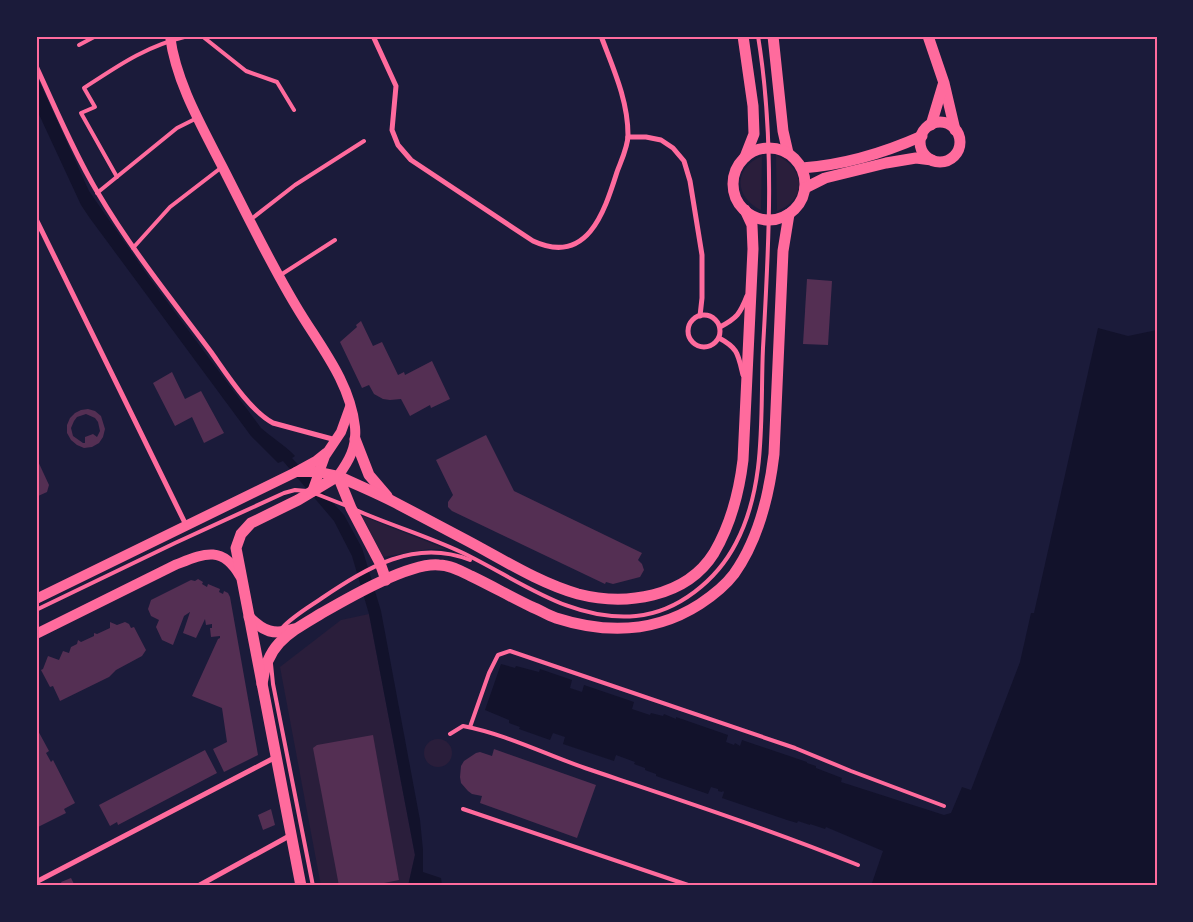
<svg xmlns="http://www.w3.org/2000/svg" width="1193" height="922" font-family="'PT Sans Narrow',sans-serif">
<rect width="100%" height="100%" fill="#1b1b3a"/>
<g fill="#2a1e3b">
<path d="M776,155C805,168 808,199 777,211Z"/>
<path d="M762,156L761,210C734,197 733,168 762,156Z"/>
<polygon points="362,516 446,549 429,549 383,557"/>
<polygon points="369,614 415,855 408,886 321,886 280,667 341,620"/>
<circle cx="438" cy="753" r="14"/>
</g>
<g fill="#12122b">
<path d="M36,74L89,191L148,276L261,428C272,438 285,445 295,456L292,458L344,515L362,548L381,611L420,820L423,850V872L441,878L442,886H408L415,855L369,614L352,556L334,521L283,461L278,463L251,436L89,217L81,205L36,108Z"/>
<polygon points="1098,328 1128,336 1157,330 1157,886 871,886 883,851 826,827 825,829 810,824 810,825 798,821 797,823 787,820 722,798 724,792 723,791 722,792 718,791 718,789 711,787 708,794 656,776 656,774 645,770 645,768 634,764 635,762 616,755 614,761 563,744 565,737 553,733 550,740 519,729 520,727 509,723 509,720 485,710 501,664 515,668 516,666 539,672 540,669 572,680 570,688 582,692 584,685 634,702 632,709 650,715 651,713 663,716 664,714 676,719 676,717 728,735 726,742 734,745 735,743 740,746 742,740 807,762 807,763 816,766 816,768 842,778 841,782 944,815 951,813 962,787 971,790 1020,662 1031,613 1034,613"/>
</g>
<g fill="#542f53" fill-rule="evenodd">
<polygon points="807,279 832,281 828,345 803,344"/>
<polygon points="361,321 373,346 382,342 398,375 404,372 405,375 432,361 450,399 431,408 430,405 410,416 401,399 390,400 383,399 374,394 369,385 362,388 340,342 357,327 356,325"/>
<polygon points="172,372 185,399 201,391 224,433 204,443 192,417 175,426 153,383"/>
<path d="M88,409L95,411L101,416L105,429L103,437L99,443L92,447L84,448L77,445L71,440L67,433V425L70,418L75,413L81,410ZM86,414L95,418L98,422L100,431L97,437L93,434L85,437V443H83L73,436L71,428L74,421L77,417Z"/>
<polygon points="486,435 514,491 642,553 638,560 642,564 644,570 640,577 613,584 606,582 605,584 452,511 448,507 448,502 453,495 436,460"/>
<polygon points="36,457 49,485 47,492 36,497"/>
<polygon points="198,579 203,582 202,584 207,587 208,584 220,589 219,592 223,594 224,591 228,593 230,597 258,755 224,772 213,749 227,742 222,708 192,696 218,639 220,638 220,636 211,637 210,628 212,628 212,624 206,625 205,619 196,638 183,633 190,612 184,616 173,645 162,640 156,627 159,620 151,616 148,609 151,600 191,580 195,581"/>
<polygon points="110,622 117,625 125,622 129,624 131,628 134,627 146,650 142,656 116,670 109,677 60,701 53,686 50,687 41,670 43,669 48,656 59,660 63,651 69,653 71,647 77,644 78,640 81,642 94,636 94,633 97,634 110,628"/>
<polygon points="36,727 49,751 46,753 51,762 53,760 75,803 64,809 66,813 36,828"/>
<polygon points="373,735 399,880 369,886 339,886 313,748 317,745"/>
<polygon points="494,749 596,785 577,838 480,803 482,796 472,794 468,791 461,783 460,777 461,766 464,761 476,753 480,752 492,756"/>
<polygon points="205,750 217,773 118,825 117,822 110,826 99,805"/>
<polygon points="271,809 275,825 263,830 258,815"/>
<polygon points="71,878 75,886 63,886 61,882"/>
</g>
<g fill="none" stroke-linecap="round" stroke-linejoin="round">
<g stroke="#ff6b9d" stroke-width="4">
<polyline points="202,36 246,71 277,82 294,110"/>
<polyline points="79,45 96,36"/>
<path d="M117,177L81,113L95,107L84,88C119,65 146,46 188,36"/>
<polyline points="97,193 177,128 197,118"/>
<polyline points="250,220 295,185 364,141"/>
<polyline points="133,248 170,207 222,167"/>
<polyline points="279,276 335,240"/>
<polyline points="314,493 347,506"/>
<path d="M356,510C390,525 427,536 461,552C518,579 570,622 636,616C678,612 717,580 736,543C767,484 760,413 763,348C769,244 775,140 758,36"/>
<polyline points="36,610 175,543 284,493 295,490 307,491"/>
<path d="M282,628C293,616 309,607 322,598C367,568 414,538 470,560"/>
<polyline points="271,664 273,684 313,886"/>
<polyline points="470,727 489,673 498,655 510,651 795,748 851,771 944,806"/>
<path d="M450,734L463,726C505,734 545,754 585,768C677,799 769,829 858,865"/>
<polyline points="463,809 691,886"/>
</g>
<g stroke="#ff6b9d" stroke-width="5">
<path d="M373,36L396,86L392,130L398,145L411,160L533,241C587,266 604,213 617,172C621,161 628,147 628,135C628,100 613,68 601,36"/>
<path d="M36,66C56,109 74,153 98,193C131,249 172,300 211,352C226,373 250,411 273,423L336,440"/>
<polyline points="628,137 646,137 661,140 673,148 684,161 690,181 702,255 702,298 700,316"/>
<polyline points="36,219 186,525"/>
<circle cx="704" cy="331" r="16"/>
<path d="M720,327C737,318 740,314 747,296"/>
<path d="M719,338C738,348 738,354 743,375"/>
<polyline points="36,882 276,757"/>
<polyline points="198,886 291,835"/>
</g>
<g stroke="#ff6b9d" stroke-width="10">
<path d="M170,36C176,82 201,125 222,166C246,213 269,261 296,306C319,345 350,381 355,427C357,447 349,461 338,476L319,472H296"/>
<polyline points="312,492 325,456 341,432 350,407"/>
<polyline points="36,599 296,472 316,461 326,453"/>
<path d="M36,634L175,565C203,554 222,544 240,576"/>
</g>
<g stroke="#ff6b9d" stroke-width="11">
<polyline points="743,36 753,106 754,134 745,157"/>
<polyline points="773,36 783,131 788,153"/>
<polyline points="928,36 944,83 955,130"/>
<circle cx="940" cy="142" r="20"/>
<polyline points="931,125 943,85"/>
<circle cx="769" cy="184" r="36"/>
<path d="M802,168C843,165 884,153 922,136"/>
<polyline points="805,188 825,178 886,163 916,158 932,160"/>
<polyline points="355,439 369,475 387,496"/>
<path d="M338,476C357,485 377,493 396,503C419,515 443,528 466,540C502,559 539,583 578,594C625,606 686,598 714,553C731,524 739,493 743,460L753,249L752,225L745,210"/>
<polyline points="338,476 351,508 380,563 386,580"/>
<path d="M249,617C263,631 274,636 294,629"/>
<path d="M262,684C267,643 289,633 322,613C348,598 410,562 439,565C450,565 461,571 471,576C492,586 511,597 532,607C540,610 547,615 556,618C606,634 655,633 700,604C712,596 725,586 734,574C759,539 769,496 774,454L783,251L789,214"/>
<polyline points="301,886 236,548 241,534 251,523 298,500 338,476"/>
</g>
</g>
<rect width="1193" height="922" fill="none" stroke="#1b1b3a" stroke-width="75"/>
<rect x="38" y="38" width="1118" height="846" fill="none" stroke="#ff6b9d" stroke-width="2"/>
</svg>
